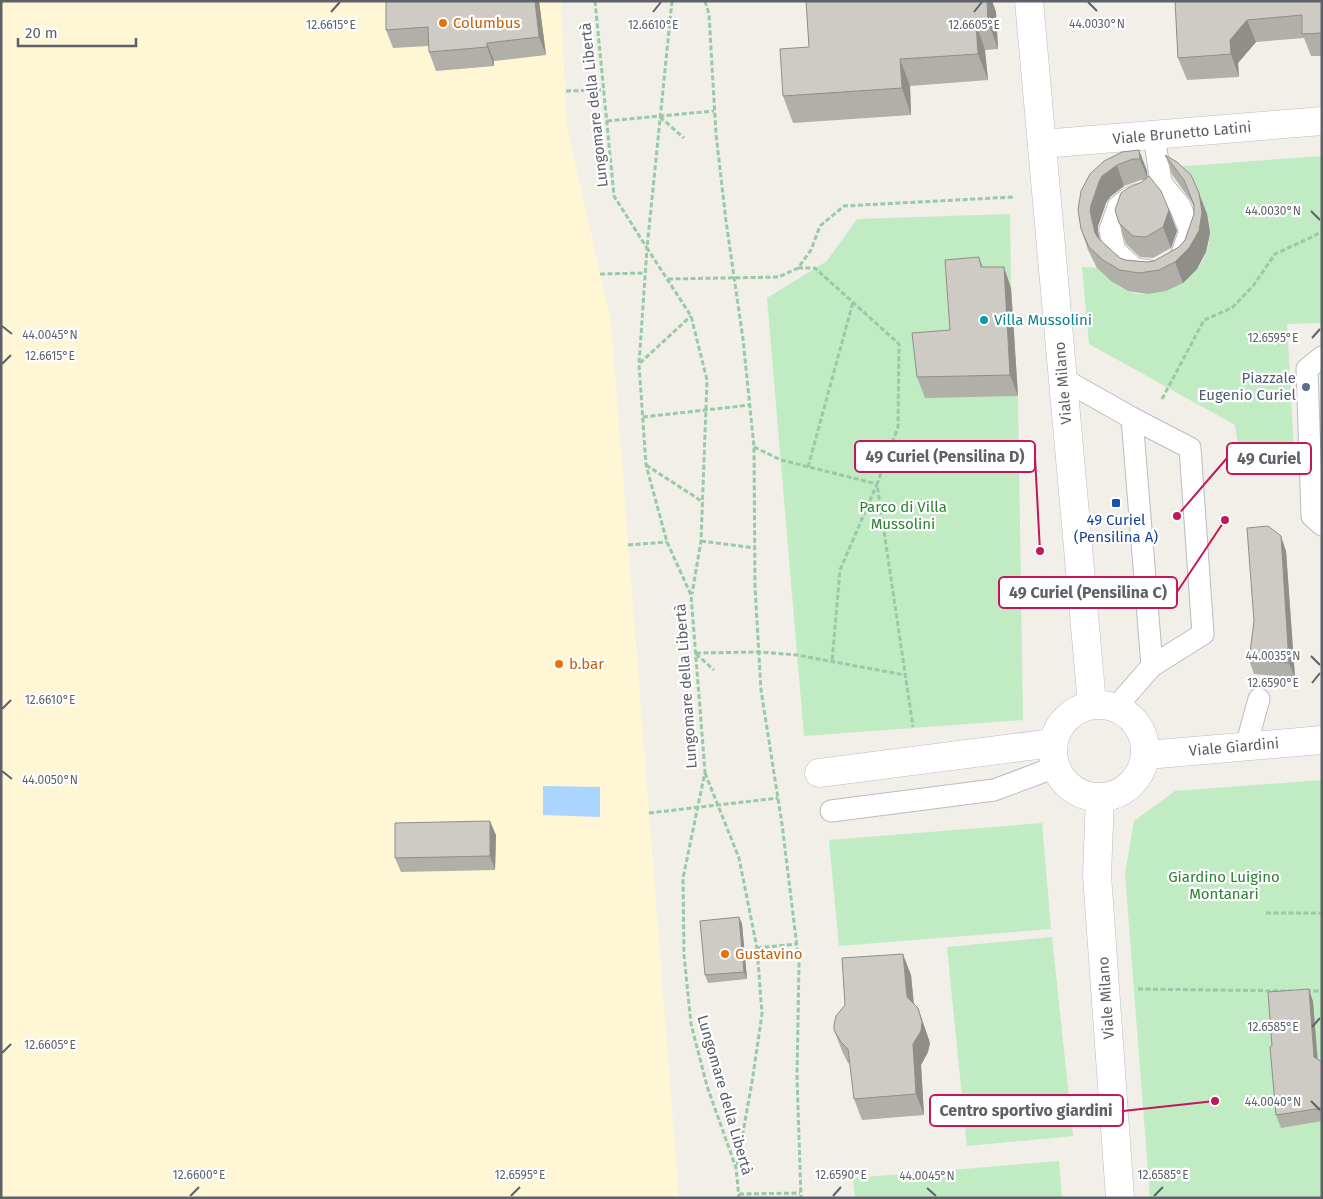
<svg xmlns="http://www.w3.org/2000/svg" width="1323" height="1199" font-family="'Fira Sans',sans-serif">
<rect width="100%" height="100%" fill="#f1efe7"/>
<g fill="#c1ebc3">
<path d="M1322,156V323L1287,324L1294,451L1239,452L1235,425L1089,344L1082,267L1097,268C1110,280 1126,295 1146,294C1155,293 1166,284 1174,280C1181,277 1193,274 1198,268C1214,249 1212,216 1198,196C1190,186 1179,179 1168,173L1172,167Z"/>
<polygon points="1010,214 1011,288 988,288 1018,396 1023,720 804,736 767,298 827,261 857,219"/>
<polygon points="1322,780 1322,1198 1150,1198 1125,874 1134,821 1175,791"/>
<polygon points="1042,823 1051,929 839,946 829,840"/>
<polygon points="1052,937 1073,1136 967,1146 947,947"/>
<polygon points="1059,1161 1062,1198 855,1198 853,1178"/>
</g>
<polygon fill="#fef6d5" points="1,1 561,1 567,127 611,321 679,1198 1,1198"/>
<polygon fill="#a9d5ff" points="543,786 600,787 600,817 543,815"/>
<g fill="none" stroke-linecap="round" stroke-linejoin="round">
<g stroke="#b9bcc1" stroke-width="23">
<g id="lane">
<polyline points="1154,135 1161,183 1180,206 1190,231 1181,256"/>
<polyline points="1136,195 1129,198 1118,207 1110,230 1115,251 1135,269 1150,271"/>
<polyline points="1322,357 1307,369 1312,516 1322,525"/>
<polyline points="1063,379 1132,418 1190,448 1203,634 1152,666 1116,707"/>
<polyline points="1132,418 1152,666"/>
<polyline points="1246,746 1259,699"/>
<polyline points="831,811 994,790 1056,767"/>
</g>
</g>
<g stroke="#b9bcc1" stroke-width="29">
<g id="street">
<polyline points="1042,144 1322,121"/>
<polyline points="1146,755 1322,740"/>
<polyline points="819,773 1053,743"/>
</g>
</g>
<g stroke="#babdc3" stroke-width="29">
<g id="secondary">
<polyline points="1029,1 1092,704"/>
<circle cx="1099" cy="751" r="46"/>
<polyline points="1100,797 1097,875 1120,1198"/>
</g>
</g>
<g stroke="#98caa9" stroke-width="3" stroke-dasharray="5 2.5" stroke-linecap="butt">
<polyline points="595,1 614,196 647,248 639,364 646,465 667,542 691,595 705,772 683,878 684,955 691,1024 707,1086 736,1168 739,1198"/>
<polyline points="672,1 647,248 691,316 707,380 701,541 692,594"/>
<polyline points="705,1 709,14 716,134 726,221 743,339 754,447 755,587 761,690 782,824 799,963 797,1077 801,1198"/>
<polyline points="566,91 604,90"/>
<polyline points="660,117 684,138"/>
<polyline points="607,121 714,111"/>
<polyline points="798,268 815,268 899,344 898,427 877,484 913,727"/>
<polyline points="600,274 645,273"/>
<polyline points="668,279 779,277 798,268 811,250 820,226 844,206 1013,197"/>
<polyline points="640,363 691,316"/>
<polyline points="1162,399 1204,320 1232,308 1253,286 1275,254 1314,236 1322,231"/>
<polyline points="643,417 750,405"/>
<polyline points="754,447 781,460 877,484 840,570 832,662"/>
<polyline points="646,465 703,502"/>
<polyline points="808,467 853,302"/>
<polyline points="701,541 755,548"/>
<polyline points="628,545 667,542"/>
<polyline points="696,653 759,652 797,655 905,675"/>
<polyline points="696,654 714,670"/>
<polyline points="705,773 739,858 757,948 762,1014 752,1082 737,1166"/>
<polyline points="649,813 778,798"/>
<polyline points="1266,913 1322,913"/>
<polyline points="757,948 797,944"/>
<polyline points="1138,989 1292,991"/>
<polyline points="1306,991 1322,991"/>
<polyline points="739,1194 800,1193"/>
</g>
<use href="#lane" stroke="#fff" stroke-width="21"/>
<use href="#street" stroke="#fff" stroke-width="28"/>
<use href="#secondary" stroke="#fff" stroke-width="28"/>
</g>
<g fill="#b0afa8">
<polygon points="386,1 539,1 546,55 494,61 494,66 436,71 429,52 429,46 393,48 386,30"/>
<polygon points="806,1 992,1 996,12 998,49 985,50 988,80 910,86 911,115 793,123 783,96 809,47"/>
<polygon points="1175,1 1322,1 1322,56 1311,56 1304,38 1256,42 1238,63 1239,77 1187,80 1178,58"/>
<polygon points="1139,150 1147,171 1147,177 1169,210 1177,231 1171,248 1153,258 1140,257 1126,244 1119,223 1142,182 1144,180 1141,180 1124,186 1110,197 1106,203 1098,226 1098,232 1100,240 1120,258 1126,260 1147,262 1154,261 1179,247 1185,240 1194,214 1194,207 1191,201 1173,176 1165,155 1177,162 1207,214 1210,233 1206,252 1197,269 1183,283 1166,291 1147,294 1128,291 1111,281 1097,268 1088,250 1081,229 1081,191"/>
<polygon points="979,257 983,267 1011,288 1018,396 925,398 917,377 950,330"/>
<polygon points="1286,551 1295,678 1254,674 1249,660 1254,621"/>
<polygon points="496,835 495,870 401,872 395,858"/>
<polygon points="739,917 742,924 747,979 708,983 705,975"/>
<polygon points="911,975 914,1004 918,1008 930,1043 928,1052 921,1065 924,1115 862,1120 854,1099 850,1064 848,1063 842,1051 834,1030"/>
<polygon points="1309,989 1313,1002 1318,1059 1322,1062 1322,1121 1281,1128 1276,1115 1272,1046"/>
</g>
<g fill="#908e88">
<polygon points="535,1 539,1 546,55 539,37"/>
<polygon points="987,1 992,1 996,12 998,49 988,22"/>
<polygon points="1247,20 1256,42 1238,63 1239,77 1231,54 1230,40"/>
<polygon points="976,23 985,50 988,80 978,54"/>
<polygon points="487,43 494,61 494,66 487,47"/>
<polygon points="900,59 910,86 911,115 902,88"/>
<polygon points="1139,150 1147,171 1148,180 1140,159"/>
<polygon points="1117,165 1124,186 1110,197 1106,203 1098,226 1098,232 1103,254 1095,233 1090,211 1091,205 1099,182 1102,176"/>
<polygon points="1199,193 1207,214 1210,233 1206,252 1197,269 1183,283 1175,262 1199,231"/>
<polygon points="1169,210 1177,231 1171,248 1163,227"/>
<polygon points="1004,267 1011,288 1018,396 1010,375"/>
<polygon points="1281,536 1286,551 1295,678 1289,663"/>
<polygon points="490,821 496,835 495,870 490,856"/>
<polygon points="739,917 742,924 747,979 744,972"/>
<polygon points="903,954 911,975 915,1018 907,997"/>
<polygon points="1309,989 1313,1002 1318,1069 1314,1057"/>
<polygon points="918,1008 930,1043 928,1052 921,1065 924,1115 916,1094 913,1044"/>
</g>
<g fill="#cdcbc3" stroke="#908e88">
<polygon points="386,1 535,1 539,37 487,43 487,47 429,52 428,27 386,30"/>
<polygon points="806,1 987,1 988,22 976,23 978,54 900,59 902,88 783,96 780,49 809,47"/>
<polygon points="1175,1 1322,1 1322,33 1302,34 1302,15 1247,20 1230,40 1231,54 1178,58"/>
<polygon points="1139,150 1140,159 1133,159 1117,165 1102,176 1099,182 1091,205 1090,211 1095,233 1099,239 1120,258 1126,260 1147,262 1154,261 1179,247 1185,240 1194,214 1194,205 1184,180 1165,155 1177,162 1191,175 1199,193 1202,212 1199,231 1189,248 1175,262 1159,270 1139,273 1120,270 1103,260 1089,247 1081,229 1078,210 1081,191 1090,174 1104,161 1122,152"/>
<polygon points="1149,176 1161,191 1169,210 1163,227 1146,237 1133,236 1119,223 1115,210 1121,193 1128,188 1142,182"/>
<polygon points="979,257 981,267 1004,267 1010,375 917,377 912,333 950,330 945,260"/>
<polygon points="1268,526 1281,536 1289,663 1249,660 1254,621 1247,528"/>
<polygon points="490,821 490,856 395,858 395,823"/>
<polygon points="739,917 744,972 705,975 700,921"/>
<polygon points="903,954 907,997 918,1008 922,1022 921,1031 913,1044 916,1094 854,1099 848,1049 841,1042 834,1030 834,1025 836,1016 845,1005 842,958"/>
<polygon points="1309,989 1314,1057 1322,1062 1322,1108 1276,1115 1270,1047 1272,1046 1268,992"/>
</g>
<path fill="none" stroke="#5e6268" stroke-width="2" d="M1088,2L1097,11M331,12L340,2M653,12L661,2M974,12L982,2M1311,211L1320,220M2,326L12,334M1312,338L1320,329M2,364L11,355M1311,656L1320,665M1312,683L1320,673M2,709L11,700M2,771L12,779M1312,1027L1320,1018M2,1053L11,1044M1311,1101L1320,1110M927,1188L936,1196M190,1196L199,1187M511,1196L520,1187M833,1196L841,1187M1154,1196L1163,1187"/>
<g fill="#e8710a" stroke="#fff" stroke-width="2">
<circle cx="443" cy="23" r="5"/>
<circle cx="559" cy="664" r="5"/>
<circle cx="725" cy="954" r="5"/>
</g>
<circle fill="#0f9aa8" stroke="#fff" stroke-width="2" cx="984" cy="320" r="5"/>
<circle fill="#5c6f8a" stroke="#fff" stroke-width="2" cx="1306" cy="387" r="5"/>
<rect fill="#1a4fb4" stroke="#fff" stroke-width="2" x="1111" y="498" width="10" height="10" rx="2.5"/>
<g text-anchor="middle" stroke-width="4.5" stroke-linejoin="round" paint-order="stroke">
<g font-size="15" fill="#c56008" stroke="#fff" text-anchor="start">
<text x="453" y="28">Columbus</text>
<text x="569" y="669">b.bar</text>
<text x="735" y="959">Gustavino</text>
</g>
<g font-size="15" fill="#5e6268" stroke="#fff">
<text transform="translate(594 105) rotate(-96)" y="5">Lungomare della Libertà</text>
<text transform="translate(1182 133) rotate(-5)" y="5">Viale Brunetto Latini</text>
<text transform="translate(1063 383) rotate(-95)" y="5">Viale Milano</text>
<text transform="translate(686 686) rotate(-94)" y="5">Lungomare della Libertà</text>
<text transform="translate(1234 747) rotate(-5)" y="5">Viale Giardini</text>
<text transform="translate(1106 998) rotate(-94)" y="5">Viale Milano</text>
<text transform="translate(725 1095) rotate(74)" y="5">Lungomare della Libertà</text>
</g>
<g font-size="15" fill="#0d838f" stroke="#fff" text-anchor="start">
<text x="994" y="325">Villa Mussolini</text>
</g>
<g font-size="15" fill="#4e5e75" stroke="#fff" text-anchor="end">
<text x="1296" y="383">Piazzale<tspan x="1296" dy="17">Eugenio Curiel</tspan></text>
</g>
<g font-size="15" fill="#2b8134" stroke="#fff">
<text x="903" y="512">Parco di Villa<tspan x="903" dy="17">Mussolini</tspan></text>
<text x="1224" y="882">Giardino Luigino<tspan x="1224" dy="17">Montanari</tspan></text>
</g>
<g font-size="15" fill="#164399" stroke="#fff">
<text x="1116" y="525">49 Curiel<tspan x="1116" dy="17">(Pensilina A)</tspan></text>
</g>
</g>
<g font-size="12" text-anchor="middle" fill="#5e6268" stroke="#fff" stroke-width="4.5" stroke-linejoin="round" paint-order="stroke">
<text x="1097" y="28">44.0030°N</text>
<text x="331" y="29">12.6615°E</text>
<text x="653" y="29">12.6610°E</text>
<text x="974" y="29">12.6605°E</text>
<text x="1273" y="215">44.0030°N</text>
<text x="50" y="339">44.0045°N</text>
<text x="1273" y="342">12.6595°E</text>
<text x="50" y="360">12.6615°E</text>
<text x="1273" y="660">44.0035°N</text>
<text x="1273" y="687">12.6590°E</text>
<text x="50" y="704">12.6610°E</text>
<text x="50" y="784">44.0050°N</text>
<text x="1273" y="1031">12.6585°E</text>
<text x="50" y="1049">12.6605°E</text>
<text x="1273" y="1106">44.0040°N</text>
<text x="199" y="1179">12.6600°E</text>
<text x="520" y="1179">12.6595°E</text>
<text x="841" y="1179">12.6590°E</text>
<text x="1163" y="1179">12.6585°E</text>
<text x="927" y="1180">44.0045°N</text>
</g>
<path fill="none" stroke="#c2185b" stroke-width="2" d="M1040 551L1035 457M1177 516L1227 458M1225 520L1177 592M1215 1101L1123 1111"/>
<g fill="#c2185b" stroke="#fff" stroke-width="2">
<circle cx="1040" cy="551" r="5"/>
<circle cx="1177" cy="516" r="5"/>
<circle cx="1225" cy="520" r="5"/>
<circle cx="1215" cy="1101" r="5"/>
</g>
<g fill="#fff" stroke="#c2185b" stroke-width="2">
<rect x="855" y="441" width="180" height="31" rx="5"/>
<rect x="1227" y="443" width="84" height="31" rx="5"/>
<rect x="999" y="577" width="178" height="31" rx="5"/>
<rect x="930" y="1095" width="193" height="31" rx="5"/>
</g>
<g font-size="16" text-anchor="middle" font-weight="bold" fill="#5e6268">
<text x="945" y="462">49 Curiel (Pensilina D)</text>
<text x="1269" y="464">49 Curiel</text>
<text x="1088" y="598">49 Curiel (Pensilina C)</text>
<text x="1026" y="1116">Centro sportivo giardini</text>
</g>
<rect width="1323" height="1199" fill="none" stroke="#5e6268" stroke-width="5"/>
<path d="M18 38v8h118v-8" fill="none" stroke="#5e6268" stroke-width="2.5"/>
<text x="25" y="38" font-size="15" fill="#5e6268" stroke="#ffffff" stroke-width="4" paint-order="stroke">20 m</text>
</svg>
